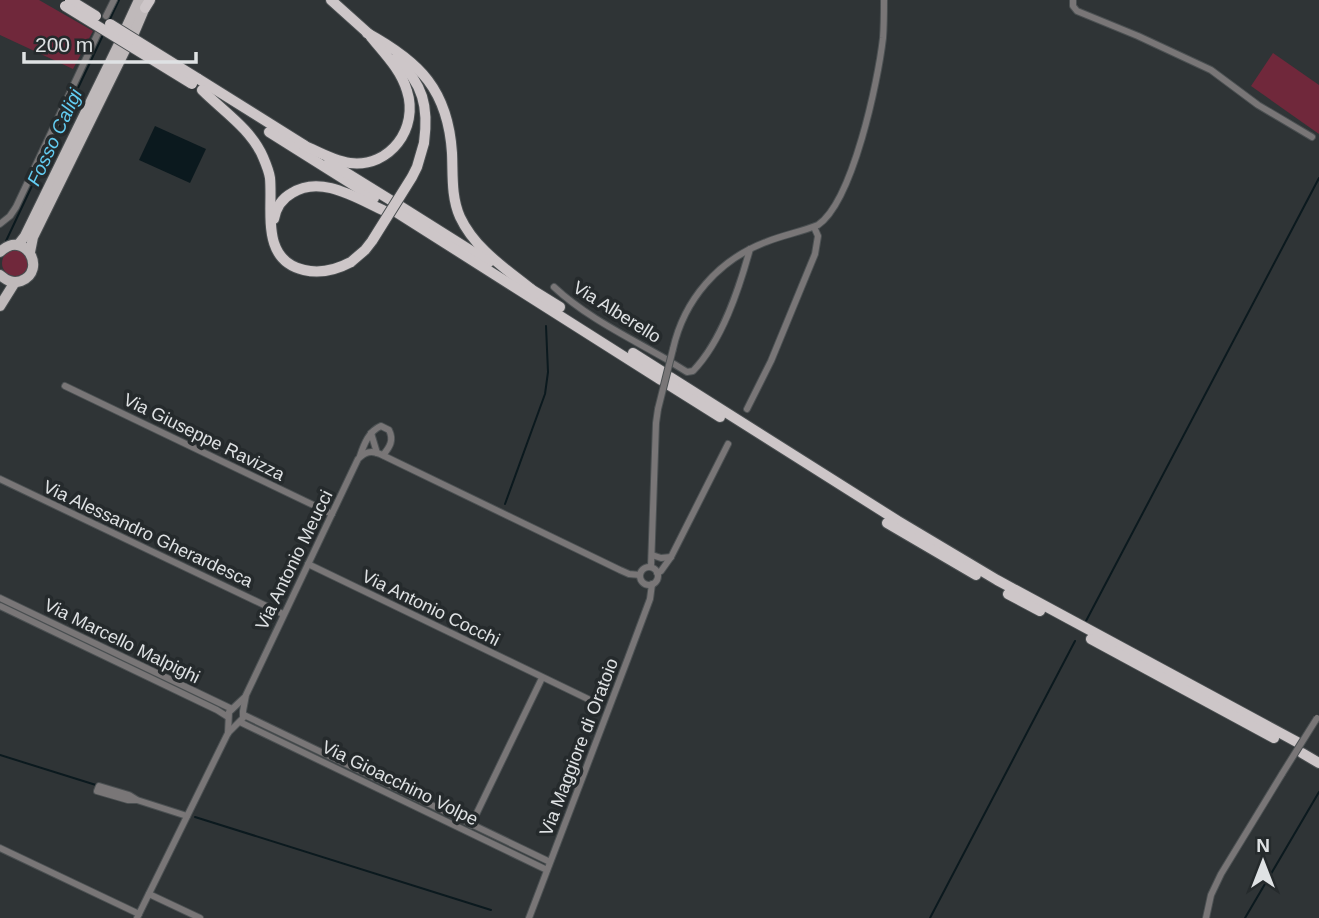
<svg xmlns="http://www.w3.org/2000/svg" width="1319" height="918" font-family="Helvetica,sans-serif">
<rect width="100%" height="100%" fill="#2f3436"/>
<g fill="#70283b">
<polygon points="0,0 39,0 93,31 73,69 0,35"/>
<polygon points="1273,53 1319,85 1319,134 1251,86"/>
<circle cx="15" cy="263" r="13"/>
</g>
<polygon fill="#0b191e" points="155,126 206,149 190,183 139,160"/>
<g fill="none" stroke-linecap="round" stroke-linejoin="round">
<g stroke="#0b191e" stroke-width="2">
<polyline points="110,19 119,0"/>
<polyline points="6,241 103,35"/>
<polyline points="505,504 545,394 548,372 546,326"/>
<polyline points="1086,621 1319,178"/>
<polyline points="0,755 96,785"/>
<polyline points="195,817 491,910"/>
<polyline points="930,918 1075,641"/>
<polyline points="1245,918 1319,792"/>
</g>
<g stroke="#4b5052" stroke-width="8">
<g id="minor">
<polyline points="1073,0 1073,6 1077,11 1138,36 1211,70 1258,105 1312,137"/>
<polyline points="106,16 114,0"/>
<polyline points="0,224 10,216 16,207 99,31"/>
<path d="M554,287C586,317 628,337 666,359"/>
<path d="M673,349C684,300 718,260 766,242C783,235 801,232 818,225C853,201 878,81 883,38C884,25 884,13 884,0"/>
<path d="M674,364L687,372L693,371C722,341 739,289 750,249"/>
<polyline points="65,386 332,514"/>
<polyline points="747,409 771,361 815,254 818,236 814,227"/>
<polyline points="371,433 377,453"/>
<path d="M360,456C364,444 369,431 381,426L389,430C394,440 390,447 383,455"/>
<polyline points="0,479 283,614"/>
<polyline points="652,555 661,558 671,557"/>
<polyline points="308,564 588,699"/>
<polyline points="651,567 656,423 658,409"/>
<circle cx="649" cy="576" r="9"/>
<polyline points="657,573 661,571 671,557 728,444"/>
<polyline points="0,598 232,709"/>
<polyline points="0,606 217,710 228,717"/>
<polyline points="244,715 550,862"/>
<polyline points="240,722 547,870"/>
<polyline points="228,733 229,712 245,697"/>
<polyline points="137,800 128,800 97,791 99,786 129,795 137,800 187,816"/>
<polyline points="471,825 542,678"/>
<polyline points="0,848 139,914"/>
<polyline points="149,894 200,918"/>
<path d="M137,918L228,733L243,718V711L246,695L358,459C365,452 371,450 380,454L620,570L629,574L640,575"/>
<polyline points="529,918 628,658 650,599 652,584"/>
<polyline points="1206,918 1211,895 1221,874 1282,774"/>
</g>
</g>
<g stroke="#4b5052" stroke-width="12">
<g id="primary">
<polyline points="126,28 139,0"/>
<polyline points="134,33 148,0"/>
<polyline points="18,245 25,236 119,44"/>
<path d="M0,252C25,228 48,271 21,281C12,284 6,280 0,275"/>
<polyline points="30,252 33,237 126,48"/>
<polyline points="0,306 15,282"/>
</g>
</g>
<g stroke="#4b5052" stroke-width="12">
<g id="trunk">
<polyline points="331,0 370,35"/>
<polyline points="145,8 150,0"/>
<path d="M367,33C420,62 448,90 452,153C453,174 451,197 460,217C475,249 505,268 531,289"/>
<path d="M396,58C423,84 429,106 424,143"/>
<polyline points="197,78 304,145"/>
<path d="M202,90C223,111 251,129 263,157C266,164 269,171 270,178C273,210 260,260 304,270C321,274 336,270 351,262"/>
<polyline points="269,132 374,198"/>
<path d="M299,143C315,150 333,161 350,163C390,168 419,128 407,91C401,70 385,54 371,37"/>
<polyline points="329,162 392,201"/>
<polyline points="400,206 489,262"/>
<polyline points="396,212 661,380"/>
<path d="M274,219C276,208 281,199 292,193C321,174 358,199 385,211"/>
<polyline points="526,286 560,307"/>
<polyline points="633,353 663,372"/>
<polyline points="670,377 898,521 997,580 1297,742"/>
<polyline points="669,385 720,417"/>
<polyline points="887,523 976,575"/>
<polyline points="1008,594 1040,611"/>
<polyline points="1091,639 1274,738"/>
<polyline points="1302,753 1319,763"/>
</g>
</g>
<use href="#minor" stroke="#797677" stroke-width="6"/>
<use href="#primary" stroke="#bfb9ba" stroke-width="10"/>
<use href="#trunk" stroke="#cdc6c8" stroke-width="10"/>
<g stroke="#4b5052" stroke-width="8" stroke-linecap="butt">
<g id="minor-bridge">
<polyline points="658,409 673,349"/>
<polyline points="1282,774 1317,718"/>
</g>
</g>
<g stroke="#4b5052" stroke-width="12" stroke-linecap="butt">
<g id="trunk-bridge">
<polyline points="70,0 96,16"/>
<polyline points="65,6 192,84"/>
<polyline points="110,24 197,78"/>
<polyline points="351,262 365,250 372,241 412,177 417,167 424,143"/>
</g>
</g>
<use href="#minor-bridge" stroke="#797677" stroke-width="6"/>
<use href="#trunk-bridge" stroke="#cdc6c8" stroke-width="10"/>
</g>
<g text-anchor="middle" stroke-width="7" stroke-linejoin="round" paint-order="stroke">
<g font-size="18" fill="#dfe2e4" stroke="#252a2c">
<text transform="translate(617 312) rotate(32)" y="6">Via Alberello</text>
<text transform="translate(204 437) rotate(26)" y="6">Via Giuseppe Ravizza</text>
<text transform="translate(148 534) rotate(25)" y="6">Via Alessandro Gherardesca</text>
<text transform="translate(294 560) rotate(-64)" y="6">Via Antonio Meucci</text>
<text transform="translate(431 608) rotate(26)" y="6">Via Antonio Cocchi</text>
<text transform="translate(122 641) rotate(26)" y="6">Via Marcello Malpighi</text>
<text transform="translate(579 747) rotate(-69)" y="6">Via Maggiore di Oratoio</text>
<text transform="translate(400 783) rotate(26)" y="6">Via Gioacchino Volpe</text>
</g>
<g font-size="19" font-style="italic" fill="#63cdf2" stroke="#252a2c">
<text transform="translate(54 137) rotate(-65)" y="7">Fosso Caligi</text>
</g>
</g>
<g transform="translate(1263 862)" stroke="#252a2c" stroke-width="5" paint-order="stroke">
<path d="M0-5L12 26L0 18L-12 26Z" fill="#dfe2e4"/>
<text y="-10" font-size="19" font-weight="bold" text-anchor="middle" fill="#dfe2e4">N</text>
</g>
<path d="M24 52v10h172v-10" fill="none" stroke="#dfe2e4" stroke-width="3.5"/>
<text x="35" y="52" font-size="21" fill="#dfe2e4" stroke="#252a2c" stroke-width="5" paint-order="stroke">200 m</text>
</svg>
